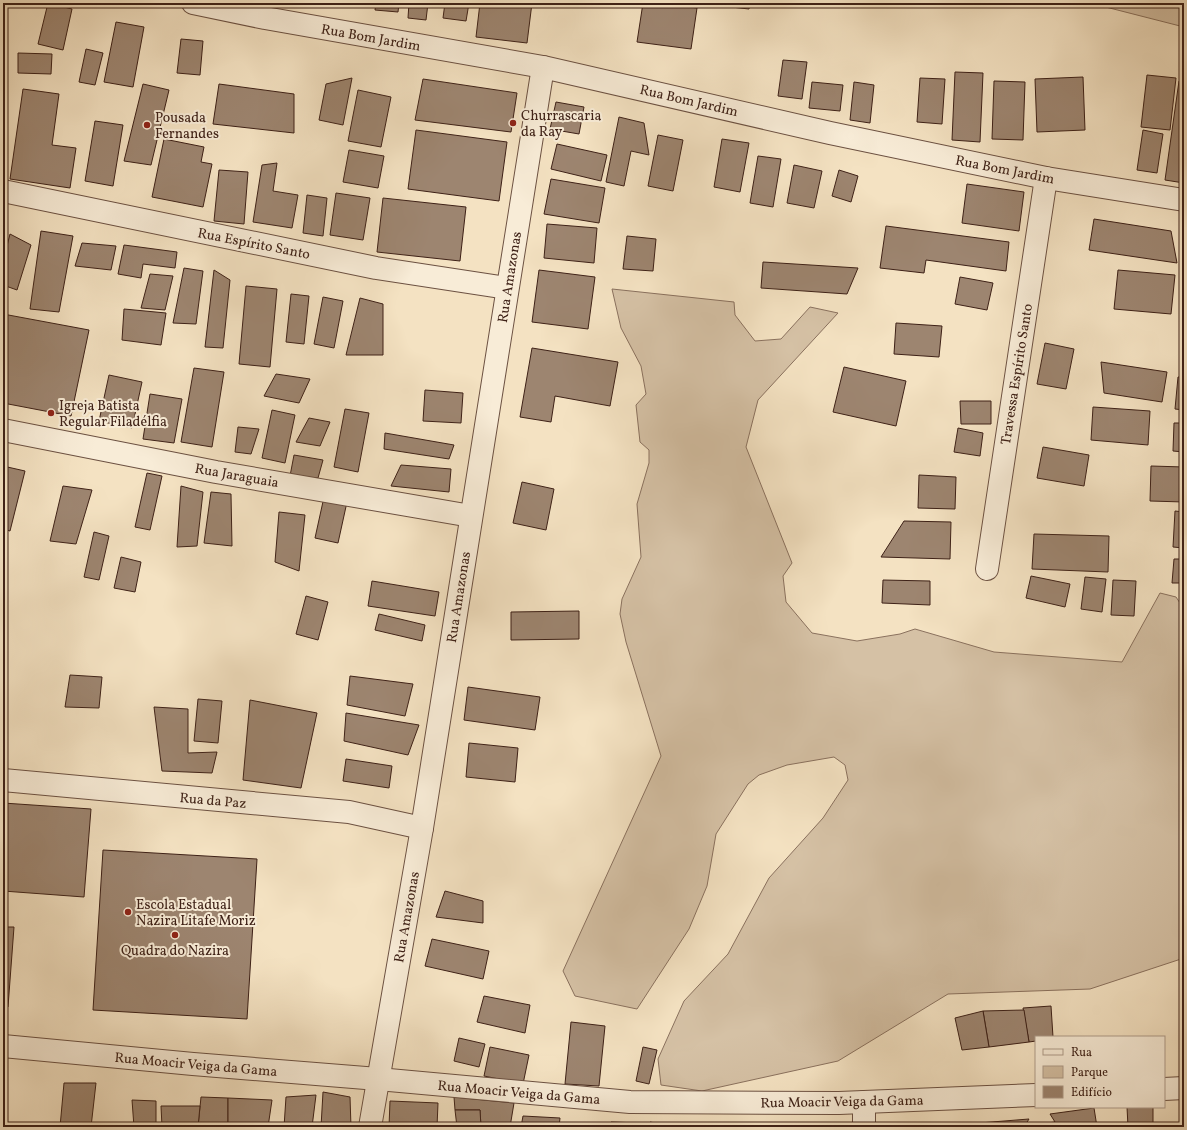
<svg xmlns="http://www.w3.org/2000/svg" width="1187" height="1130" font-family="Vollkorn,serif">
<rect width="100%" height="100%" fill="#f4e2c2"/>
<filter id="stains"><feTurbulence type="fractalNoise" baseFrequency=".005" numOctaves="4"/><feColorMatrix values="0 0 0 0 .2 0 0 0 0 .09 0 0 0 0 .02 0 0 0 .5 -.17"/></filter>
<radialGradient id="worn" r=".72"><stop offset=".6" stop-color="#630" stop-opacity="0"/><stop offset="1" stop-color="#630" stop-opacity=".3"/></radialGradient>
<g fill="#d5c1a5" stroke="#8a715e">
<polygon points="1090,3 1184,3 1184,27"/>
<polygon points="612,289 734,302 735,315 755,341 781,339 810,307 838,313 758,400 746,447 792,563 783,576 786,602 812,633 857,641 900,634 915,629 994,652 1122,662 1160,593 1176,597 1184,609 1184,958 1090,989 948,994 838,1061 702,1091 661,1085 658,1059 684,1001 728,954 769,878 823,818 848,780 845,765 834,757 787,765 759,775 748,784 716,834 707,886 689,929 637,1009 575,996 563,971 661,756 626,642 620,614 622,599 641,557 637,504 649,463 649,450 640,442 636,405 646,394 641,366 621,328"/>
</g>
<g fill="#9d8570" stroke="#3e2117">
<polygon points="48,3 72,9 63,50 38,44"/>
<polygon points="376,3 399,3 398,12 375,10"/>
<polygon points="409,3 428,3 426,20 408,18"/>
<polygon points="445,3 469,3 466,21 443,18"/>
<polygon points="480,3 532,3 527,43 476,37"/>
<polygon points="643,3 659,3 697,8 691,49 637,42"/>
<polygon points="713,3 750,3 749,9 713,5"/>
<polygon points="116,22 144,27 133,87 104,82"/>
<polygon points="181,39 203,41 200,75 177,73"/>
<polygon points="86,49 103,53 95,85 79,82"/>
<polygon points="18,53 52,54 51,74 18,73"/>
<polygon points="783,60 807,62 802,99 778,96"/>
<polygon points="955,72 983,73 980,142 952,140"/>
<polygon points="1147,75 1176,78 1170,130 1141,127"/>
<polygon points="1083,77 1085,130 1037,132 1035,79"/>
<polygon points="352,78 343,125 319,120 326,84"/>
<polygon points="920,78 945,79 942,124 917,122"/>
<polygon points="423,79 517,93 511,132 415,120"/>
<polygon points="994,81 1025,82 1023,140 992,139"/>
<polygon points="1179,81 1184,82 1184,183 1165,180"/>
<polygon points="812,82 843,85 840,111 809,108"/>
<polygon points="854,82 874,85 870,123 850,120"/>
<polygon points="143,84 169,90 151,165 124,161"/>
<polygon points="219,84 294,94 294,133 213,124"/>
<polygon points="23,89 59,94 52,145 76,148 70,188 10,179"/>
<polygon points="358,90 391,97 381,147 348,141"/>
<polygon points="556,102 584,107 579,134 550,129"/>
<polygon points="619,117 644,123 649,155 631,151 624,186 606,182"/>
<polygon points="95,121 123,125 113,186 85,181"/>
<polygon points="416,130 507,142 499,201 408,189"/>
<polygon points="1143,130 1163,134 1157,173 1137,170"/>
<polygon points="658,135 683,140 673,191 648,186"/>
<polygon points="164,139 204,147 201,162 212,164 203,207 152,197"/>
<polygon points="722,139 749,143 740,192 714,187"/>
<polygon points="557,144 607,155 601,181 551,169"/>
<polygon points="3,145 6,146 3,160"/>
<polygon points="349,150 384,156 378,188 343,182"/>
<polygon points="758,156 781,159 773,207 750,203"/>
<polygon points="277,163 273,191 298,195 292,228 253,222 262,165"/>
<polygon points="794,165 822,171 814,208 787,203"/>
<polygon points="219,170 248,172 244,224 214,221"/>
<polygon points="839,170 858,176 851,202 832,196"/>
<polygon points="551,179 605,188 599,223 544,214"/>
<polygon points="967,184 1024,192 1019,231 962,223"/>
<polygon points="336,193 370,198 363,240 330,235"/>
<polygon points="307,195 327,198 323,236 303,233"/>
<polygon points="383,198 466,207 460,261 377,252"/>
<polygon points="1094,219 1171,231 1177,263 1089,250"/>
<polygon points="547,224 597,228 594,263 544,258"/>
<polygon points="886,226 1009,242 1006,271 926,260 924,273 880,268"/>
<polygon points="41,231 73,236 59,312 30,309"/>
<polygon points="10,234 31,245 17,290 3,285 3,262"/>
<polygon points="627,236 656,239 653,271 623,269"/>
<polygon points="82,243 116,246 111,270 75,266"/>
<polygon points="124,245 177,252 175,268 143,264 141,278 118,274"/>
<polygon points="763,262 858,268 847,294 761,288"/>
<polygon points="184,268 203,271 196,324 173,323"/>
<polygon points="214,270 230,280 223,348 205,347"/>
<polygon points="539,270 595,277 588,329 532,322"/>
<polygon points="1118,270 1175,275 1171,314 1114,309"/>
<polygon points="150,274 173,276 165,310 141,308"/>
<polygon points="960,277 993,283 987,310 955,304"/>
<polygon points="246,286 277,289 270,367 239,364"/>
<polygon points="291,294 309,296 304,344 286,342"/>
<polygon points="323,297 343,301 334,348 314,344"/>
<polygon points="360,298 383,304 383,355 346,355"/>
<polygon points="124,309 166,313 161,345 122,340"/>
<polygon points="3,314 89,330 71,416 3,403"/>
<polygon points="896,323 942,326 939,357 894,354"/>
<polygon points="1045,343 1074,349 1066,389 1037,384"/>
<polygon points="532,348 618,362 610,406 555,396 551,422 520,417"/>
<polygon points="1101,362 1167,372 1162,402 1104,393"/>
<polygon points="844,367 906,381 896,426 833,412"/>
<polygon points="194,368 224,372 212,447 181,442"/>
<polygon points="276,374 310,379 299,403 264,396"/>
<polygon points="109,375 142,382 132,428 99,421"/>
<polygon points="1178,377 1184,377 1184,410 1175,409"/>
<polygon points="425,390 463,393 461,423 423,421"/>
<polygon points="150,394 182,399 174,443 143,439"/>
<polygon points="960,401 991,401 991,424 961,424"/>
<polygon points="1093,407 1150,411 1148,445 1091,440"/>
<polygon points="345,409 369,413 358,472 334,467"/>
<polygon points="272,410 295,415 285,463 262,458"/>
<polygon points="309,418 330,422 320,446 296,442"/>
<polygon points="1174,423 1184,423 1184,452 1173,451"/>
<polygon points="238,427 259,429 251,454 235,452"/>
<polygon points="958,428 983,433 980,456 954,452"/>
<polygon points="385,433 454,445 449,459 384,449"/>
<polygon points="1043,447 1089,455 1084,486 1037,478"/>
<polygon points="294,455 323,460 318,478 290,476"/>
<polygon points="401,465 451,469 449,492 391,486"/>
<polygon points="3,466 25,471 10,531 3,529"/>
<polygon points="1151,466 1184,467 1184,502 1150,501"/>
<polygon points="147,473 162,476 150,530 135,527"/>
<polygon points="919,475 956,477 955,509 918,508"/>
<polygon points="522,482 554,489 546,530 513,523"/>
<polygon points="63,486 92,490 76,544 50,541"/>
<polygon points="181,486 203,492 197,546 177,547"/>
<polygon points="211,492 231,494 232,546 204,543"/>
<polygon points="324,497 347,502 338,543 315,538"/>
<polygon points="1175,511 1184,512 1184,548 1173,547"/>
<polygon points="279,512 305,515 299,571 275,562"/>
<polygon points="904,521 951,522 950,559 881,557"/>
<polygon points="94,532 109,536 99,580 84,577"/>
<polygon points="1034,534 1109,536 1108,572 1032,569"/>
<polygon points="121,557 141,562 135,592 114,588"/>
<polygon points="1174,559 1184,559 1184,583 1172,583"/>
<polygon points="1031,576 1070,584 1065,607 1026,598"/>
<polygon points="1085,577 1106,579 1102,612 1081,609"/>
<polygon points="883,580 930,581 930,605 882,603"/>
<polygon points="1113,580 1136,581 1134,616 1111,615"/>
<polygon points="372,581 439,592 435,616 368,606"/>
<polygon points="306,596 328,602 318,640 296,634"/>
<polygon points="579,611 579,639 511,640 511,612"/>
<polygon points="379,614 425,625 422,641 375,630"/>
<polygon points="70,675 102,677 99,708 65,707"/>
<polygon points="350,676 413,684 405,716 347,705"/>
<polygon points="468,687 540,697 535,730 464,720"/>
<polygon points="198,699 222,701 218,743 194,741"/>
<polygon points="250,700 317,713 301,788 243,780"/>
<polygon points="154,707 188,709 188,753 217,752 212,773 162,771"/>
<polygon points="346,713 419,725 408,755 344,741"/>
<polygon points="469,743 518,748 515,782 466,777"/>
<polygon points="346,759 392,766 389,788 343,781"/>
<polygon points="3,803 91,809 84,897 3,891"/>
<polygon points="103,850 257,859 247,1019 93,1010"/>
<polygon points="445,891 483,901 483,923 436,917"/>
<polygon points="3,927 14,927 8,1007 3,1007"/>
<polygon points="432,939 489,951 483,979 425,966"/>
<polygon points="484,996 530,1005 525,1033 477,1022"/>
<polygon points="1051,1006 1053,1037 1036,1037 1036,1041 1029,1042 1023,1008"/>
<polygon points="1024,1010 1029,1042 989,1047 983,1011"/>
<polygon points="983,1011 989,1047 962,1050 955,1018"/>
<polygon points="571,1022 605,1026 599,1086 565,1084"/>
<polygon points="459,1038 485,1044 479,1067 454,1061"/>
<polygon points="490,1047 529,1055 523,1084 484,1076"/>
<polygon points="643,1047 657,1050 649,1084 636,1081"/>
<polygon points="64,1083 96,1083 91,1127 60,1127"/>
<polygon points="323,1092 350,1097 351,1127 321,1127"/>
<polygon points="316,1095 312,1127 284,1127 286,1097"/>
<polygon points="201,1097 228,1098 228,1127 198,1127"/>
<polygon points="454,1097 514,1103 510,1127 481,1127 480,1110 455,1110"/>
<polygon points="228,1098 272,1100 268,1127 228,1127"/>
<polygon points="132,1100 156,1101 156,1127 134,1127"/>
<polygon points="390,1101 438,1103 437,1127 389,1127"/>
<polygon points="161,1106 200,1106 198,1127 162,1127"/>
<polygon points="1127,1107 1153,1107 1153,1127 1128,1127"/>
<polygon points="1094,1108 1097,1127 1055,1127 1055,1122 1050,1114"/>
<polygon points="455,1110 480,1110 481,1127 457,1127"/>
<polygon points="523,1116 560,1118 559,1127 521,1127"/>
<polygon points="1029,1119 1024,1127 955,1127 955,1125"/>
<polygon points="611,1122 641,1123 640,1127 611,1127"/>
<polygon points="650,1122 672,1126 672,1127 649,1127"/>
<polygon points="1055,1122 1055,1127 1024,1127 1024,1126"/>
</g>
<g fill="none" stroke-linecap="round" stroke-linejoin="round">
<g stroke="#6c5142" stroke-width="24">
<g id="minor">
<polyline points="193,3 265,18 543,67 830,133 1046,178 1184,200"/>
<polyline points="3,191 376,268 507,288"/>
<polyline points="3,430 216,472 471,516"/>
<polyline points="987,569 1046,178"/>
<polyline points="3,780 349,812 422,828"/>
<polyline points="3,1046 193,1064 378,1079 630,1102 839,1103 1036,1095"/>
<polyline points="1164,1089 1184,1088"/>
<polyline points="370,1127 422,828 543,67"/>
<polyline points="864,1127 864,1102"/>
</g>
</g>
<use href="#minor" stroke="#f8ecd7" stroke-width="22"/>
</g>
<g fill="#8f2418" stroke="#f8ecd7" stroke-width="1.5">
<circle cx="513" cy="123" r="4"/>
<circle cx="147" cy="125" r="4"/>
<circle cx="51" cy="413" r="4"/>
<circle cx="128" cy="912" r="4"/>
<circle cx="175" cy="935" r="4"/>
</g>
<g text-anchor="middle" stroke-width="4" stroke-linejoin="round" paint-order="stroke">
<g font-size="14" fill="#3e2117" stroke="#f8ecd7">
<text transform="translate(371 37) rotate(10)" y="5">Rua Bom Jardim</text>
<text transform="translate(689 100) rotate(13)" y="5">Rua Bom Jardim</text>
<text transform="translate(1005 169) rotate(11)" y="5">Rua Bom Jardim</text>
<text transform="translate(254 243) rotate(11)" y="5">Rua Espírito Santo</text>
<text transform="translate(509 277) rotate(-81)" y="5">Rua Amazonas</text>
<text transform="translate(1016 374) rotate(-81)" y="5">Travessa Espírito Santo</text>
<text transform="translate(237 475) rotate(10)" y="5">Rua Jaraguaia</text>
<text transform="translate(458 597) rotate(-81)" y="5">Rua Amazonas</text>
<text transform="translate(213 800) rotate(5)" y="5">Rua da Paz</text>
<text transform="translate(406 917) rotate(-80)" y="5">Rua Amazonas</text>
<text transform="translate(196 1064) rotate(5)" y="5">Rua Moacir Veiga da Gama</text>
<text transform="translate(519 1092) rotate(5)" y="5">Rua Moacir Veiga da Gama</text>
<text transform="translate(842 1101) rotate(-1)" y="5">Rua Moacir Veiga da Gama</text>
</g>
<g font-size="14" fill="#3e2117" stroke="#f8ecd7" text-anchor="start">
<text x="521" y="120">Churrascaria<tspan x="521" dy="16">da Ray</tspan></text>
<text x="155" y="122">Pousada<tspan x="155" dy="16">Fernandes</tspan></text>
<text x="59" y="410">Igreja Batista<tspan x="59" dy="16">Regular Filadélfia</tspan></text>
<text x="136" y="909">Escola Estadual<tspan x="136" dy="16">Nazira Litafe Moriz</tspan></text>
<text x="175" y="955" text-anchor="middle">Quadra do Nazira</text>
</g>
</g>
<rect width="1187" height="1130" fill="none" stroke="#f4e2c2" stroke-width="16"/>
<rect x="4" y="4" width="1179" height="1122" fill="none" stroke="#3e2117" stroke-width="2"/>
<rect x="8" y="8" width="1171" height="1114" fill="none" stroke="#3e2117"/>
<rect x="1035" y="1036" width="130" height="72" fill="#f8ecd7" stroke="#ae9b8a"/>
<rect x="1043" y="1049" width="20" height="6" fill="#f8ecd7" stroke="#ae9b8a"/>
<text x="1071" y="1056" font-size="12" fill="#3e2117">Rua</text>
<rect x="1043" y="1066" width="20" height="12" fill="#d5c1a5" stroke="#ae9b8a"/>
<text x="1071" y="1076" font-size="12" fill="#3e2117">Parque</text>
<rect x="1043" y="1086" width="20" height="12" fill="#9d8570" stroke="#ae9b8a"/>
<text x="1071" y="1096" font-size="12" fill="#3e2117">Edifício</text>
<rect width="100%" height="100%" filter="url(#stains)"/>
<rect width="100%" height="100%" fill="url(#worn)"/>
</svg>
